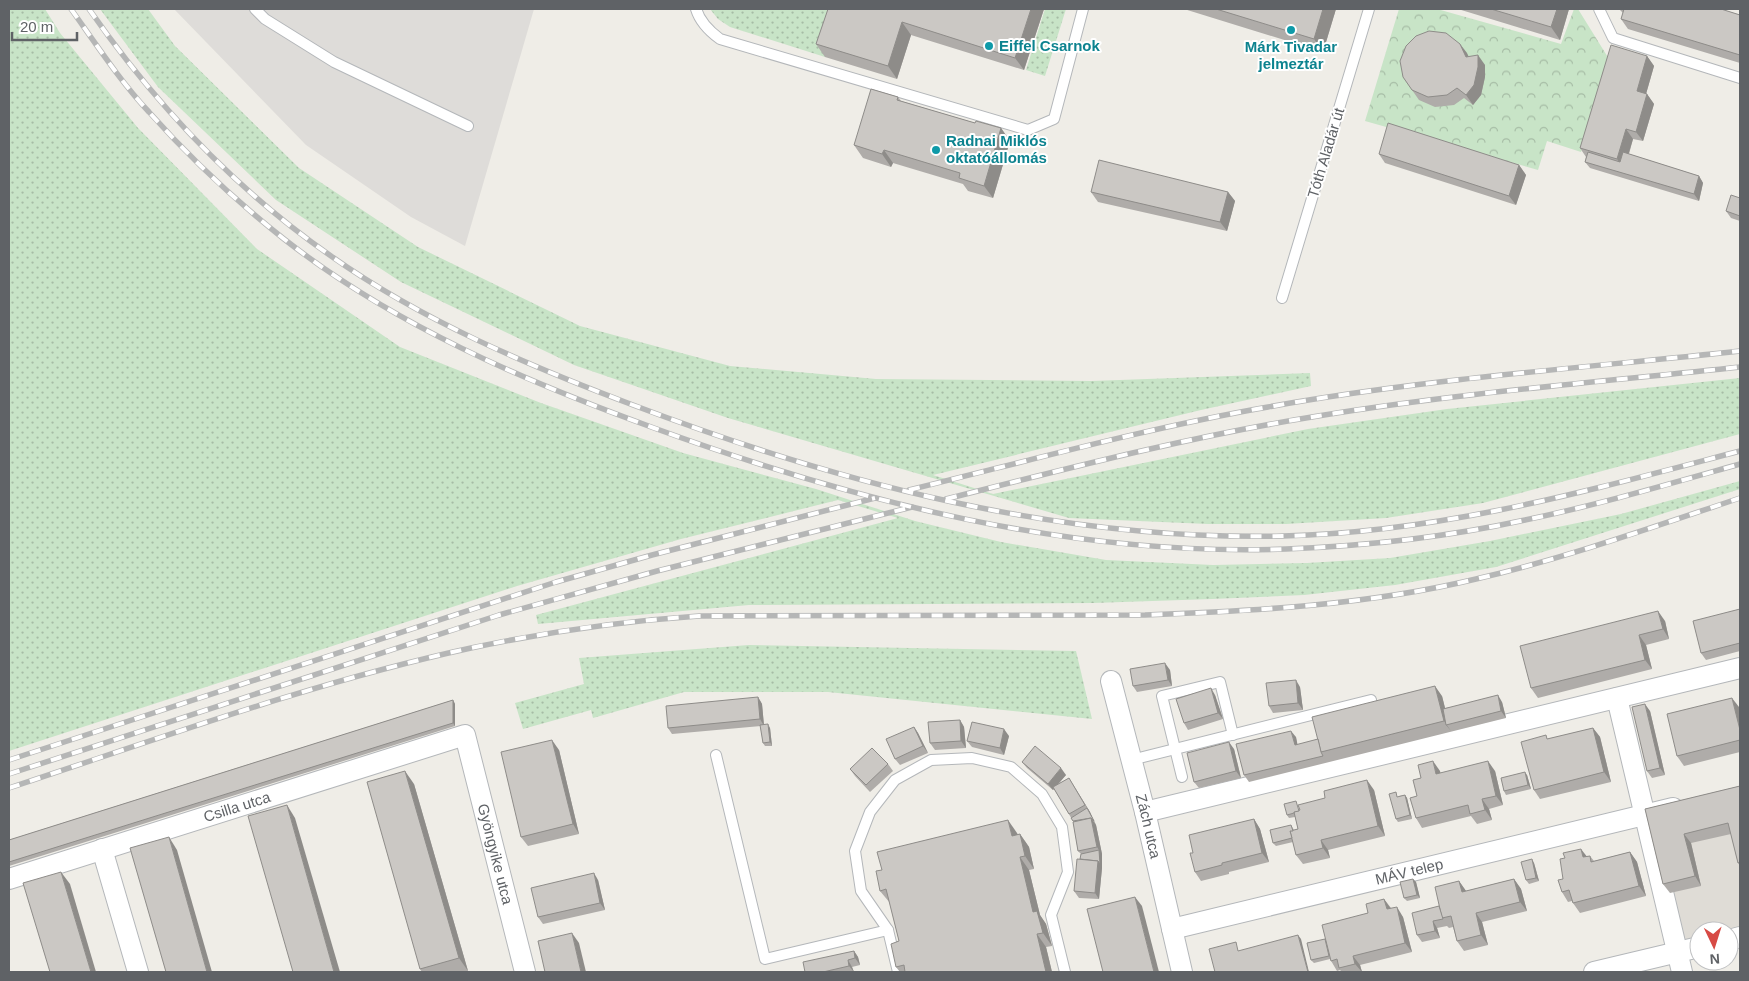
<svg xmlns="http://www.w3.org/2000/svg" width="1749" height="981" font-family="Helvetica,sans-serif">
<defs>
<pattern id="grass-dots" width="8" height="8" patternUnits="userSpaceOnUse" patternTransform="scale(1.25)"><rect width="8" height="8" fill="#c8e4c7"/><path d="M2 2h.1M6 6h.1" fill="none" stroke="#a6bca5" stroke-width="1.8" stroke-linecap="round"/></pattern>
<pattern id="forest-crowns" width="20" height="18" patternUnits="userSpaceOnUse" patternTransform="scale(1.25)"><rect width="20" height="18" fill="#c8e4c7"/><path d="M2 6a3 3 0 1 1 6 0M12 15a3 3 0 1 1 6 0" fill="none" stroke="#a6bca5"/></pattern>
</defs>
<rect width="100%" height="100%" fill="#efede7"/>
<polygon fill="#dedcd9" points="174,9 534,9 465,246 411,217 306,145"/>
<polygon fill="#dfdcd6" points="1740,797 1740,930 1699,931 1699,940 1682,944 1652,819"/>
<g fill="url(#grass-dots)">
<polygon points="9,9 45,9 60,33 138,128 257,249 400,347 541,403 683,453 816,489 915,521 1001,542 1106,560 1213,565 1307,563 1390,558 1490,541 1621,514 1740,481 1740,489 1496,567 1395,585 1304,595 1212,599 1093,603 749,605 538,624 536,615 898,518 838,500 681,539 517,586 9,751"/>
<polygon points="100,9 148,9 175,46 299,168 418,247 580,326 730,366 876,379 1092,381 1310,373 1311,386 1201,410 933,475 993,494 1308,429 1447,409 1740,378 1740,434 1483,503 1386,518 1286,524 1208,524 1069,518 728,418 574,365 401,282 276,200 158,87"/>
<polygon points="710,9 834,9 825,57 730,27 718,19"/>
<polygon points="1045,9 1066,9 1045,76 1026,70"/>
<polygon points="749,645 1076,651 1092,719 828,692 684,692 593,718 591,710 523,729 515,703 584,684 579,658"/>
</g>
<polygon fill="url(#forest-crowns)" points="1399,9 1437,9 1561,44 1574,9 1578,9 1609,59 1581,152 1547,141 1538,170 1365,121"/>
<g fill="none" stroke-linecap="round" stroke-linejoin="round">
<g stroke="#b4b7ba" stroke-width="12">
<g id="lane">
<polyline points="255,9 265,19 334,62 468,126"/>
<path d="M696,9C700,22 709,31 720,39L1028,130L1054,119L1083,9"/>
<polyline points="1599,9 1613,38 1740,78"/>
<polyline points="1282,298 1369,9"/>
<polyline points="716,755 765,959 888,930 898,972"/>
<polyline points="1131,760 1371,700"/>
<polyline points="1182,777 1162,696 1220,682 1233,735"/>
<polyline points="888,930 861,891 855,851 870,812 895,780 931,760 972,758 1011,767 1042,794 1062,827 1068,872 1051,915 1065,972"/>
</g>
</g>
<g stroke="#b4b7ba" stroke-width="22">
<g id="street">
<path id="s1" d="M1111,681L1145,812L1182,972"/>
<polyline points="1617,698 1682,972"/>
<polyline points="1145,812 1740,668"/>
<polyline points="102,849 138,972"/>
<path id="s2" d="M9,879L465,735L525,972"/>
<path id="s3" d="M1172,929L1673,808"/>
<polyline points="1729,940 1740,937"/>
<polyline points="1594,972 1699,947"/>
</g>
</g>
<use href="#lane" stroke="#fff" stroke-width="10"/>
<use href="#street" stroke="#fff" stroke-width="20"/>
<g stroke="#b5b6b6" stroke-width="5.5">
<g id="rail">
<path d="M71,9C96,44 120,81 149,112C190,158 236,201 284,239C394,325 524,381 654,428C855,501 1070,557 1286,549C1366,546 1447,537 1525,520C1598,505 1669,484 1740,464"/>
<path d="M89,9C155,104 235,189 331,256C423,321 527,365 633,405C841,484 1060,541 1283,536C1443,532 1587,491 1740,451"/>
<path d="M909,490C1028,461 1147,428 1268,407C1424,379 1583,368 1740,351"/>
<path d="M946,499C1069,468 1192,436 1318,416C1458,393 1600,382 1740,367"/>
<polyline points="9,760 556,582 652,555 875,498"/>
<polyline points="9,774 499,615 657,571 912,507"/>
<path d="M9,788C161,738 314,682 471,648C547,632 623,621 699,616L1145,615C1255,611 1368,605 1476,579C1566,558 1653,527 1740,498"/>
</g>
</g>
<use href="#rail" stroke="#fff" stroke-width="4" stroke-dasharray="11" stroke-linecap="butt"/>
</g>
<g fill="#afaca9">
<polygon points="828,9 1044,9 1024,70 911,35 897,79 825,57 816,44"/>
<polygon points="1184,9 1336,9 1323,52"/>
<polygon points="1458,9 1569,9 1560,40"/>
<polygon points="1619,9 1721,9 1740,15 1740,63 1628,29 1621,19 1623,13"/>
<polygon points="1460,44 1469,57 1485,65 1485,77 1481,95 1473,105 1464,98 1454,105 1435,107 1419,100 1403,77"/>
<polygon points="1647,56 1654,66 1646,94 1647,94 1654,104 1643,141 1633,139 1629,154 1699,176 1703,183 1699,201 1590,168 1585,162 1586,157 1580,148"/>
<polygon points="898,97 901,101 975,123 1001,128 1010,141 993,198 968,191 963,184 893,163 891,167 863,158 854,145"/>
<polygon points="1379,154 1519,165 1526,175 1516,205 1385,163"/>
<polygon points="1091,192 1228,192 1235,201 1227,231 1098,202"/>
<polygon points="1740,198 1740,221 1731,218 1726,211"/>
<polygon points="1740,609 1740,651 1706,660 1701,653"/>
<polygon points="1665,621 1669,639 1646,645 1652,669 1538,698 1531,688"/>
<polygon points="1170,670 1172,686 1137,692 1133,686"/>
<polygon points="1300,687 1303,710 1273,713 1269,706"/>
<polygon points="1215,695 1223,719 1188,730 1184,723"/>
<polygon points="1442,696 1445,708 1502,702 1506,718 1249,782 1244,775 1296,737 1297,745 1318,739"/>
<polygon points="758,697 762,704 764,725 770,728 772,746 765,746 763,743 761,726 672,734 668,728"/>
<polygon points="453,700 455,704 455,726 9,866 9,840"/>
<polygon points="1739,707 1740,713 1740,752 1684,766 1677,756"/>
<polygon points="1650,711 1665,775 1652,778 1647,771"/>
<polygon points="960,720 964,727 966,748 935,750 930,743"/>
<polygon points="914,727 918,733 928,753 900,765 895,759"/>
<polygon points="1593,728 1600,737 1611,782 1540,799 1534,790 1549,739"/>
<polygon points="1009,736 1004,755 972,747 967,741"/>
<polygon points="1234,749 1241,778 1199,788 1194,782"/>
<polygon points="559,750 579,834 528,846 521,837"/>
<polygon points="1022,762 1066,775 1058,784 1069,778 1090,812 1096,825 1102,854 1102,868 1099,899 1079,898 1074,891 1081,854 1078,851 1073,821 1054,789 1053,790 1027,768"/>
<polygon points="888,764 893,771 870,792 855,776 850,769"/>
<polygon points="1440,771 1440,773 1495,771 1503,805 1489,809 1492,820 1477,824 1471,816 1422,828 1416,818 1421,778"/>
<polygon points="1527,775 1531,789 1506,795 1504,791"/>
<polygon points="414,784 468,971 463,972 422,972 420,969"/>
<polygon points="1740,786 1740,866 1738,863 1731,834 1691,843 1701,886 1670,893 1663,884 1645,809"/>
<polygon points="1374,790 1385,836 1328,850 1330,858 1303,864 1296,855 1293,842 1276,846 1273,843 1291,825 1294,830 1298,829 1295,817 1289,818 1287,815"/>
<polygon points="1405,795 1407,798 1412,819 1398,822 1396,819 1399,796"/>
<polygon points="1254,819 1260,829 1269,862 1229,872 1229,874 1201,881 1195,872 1193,853"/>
<polygon points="1017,833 1018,835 1020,834 1029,847 1034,869 1029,870 1040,915 1046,924 1052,946 1046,947 1052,972 900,972 896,967 899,941 890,903 880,891"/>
<polygon points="1630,852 1637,862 1646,896 1580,913 1573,903 1572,901 1568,902 1562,892 1563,879 1587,856 1590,856 1594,861"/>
<polygon points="1534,863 1539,881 1529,884 1526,880"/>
<polygon points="1413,879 1416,882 1420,898 1407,901 1404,898"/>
<polygon points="1514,879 1521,889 1527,911 1482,922 1488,945 1464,951 1457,941 1453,927 1449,928 1447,926 1437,928 1440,938 1422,942 1417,935 1439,906 1459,881 1466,891"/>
<polygon points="598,880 605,910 543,924 538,917"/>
<polygon points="1384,899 1391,908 1403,917 1412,952 1360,965 1362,972 1342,972 1340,970 1337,971 1330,959 1314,963 1311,960 1325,939 1368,913"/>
<polygon points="854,951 858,957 860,965 852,967 854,972 805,972"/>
</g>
<g fill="#8e8c89">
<polygon points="1031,9 1044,9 1024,70 1015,58"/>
<polygon points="1323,9 1336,9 1323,52 1314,39"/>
<polygon points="1557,9 1569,9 1560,40 1551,27"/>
<polygon points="902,22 911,35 897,79 888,66"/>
<polygon points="1460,44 1467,53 1473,67 1466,57"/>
<polygon points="1478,55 1485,65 1485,77 1481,95 1473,105 1466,95"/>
<polygon points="1647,56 1654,66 1644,101 1637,91"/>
<polygon points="1647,94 1654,104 1643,141 1636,132"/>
<polygon points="1001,128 1010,141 993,198 984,186"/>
<polygon points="1626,129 1633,139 1624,169 1617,159"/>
<polygon points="884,150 893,163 891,167 882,154"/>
<polygon points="1519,165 1526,175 1516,205 1509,196"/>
<polygon points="1699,176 1703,183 1699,201 1694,194"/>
<polygon points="1228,192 1235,201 1227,231 1220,222"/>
<polygon points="1658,611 1665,621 1669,639 1663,629"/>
<polygon points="1639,635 1646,645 1652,669 1645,660"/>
<polygon points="1165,663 1170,670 1172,686 1168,680"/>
<polygon points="1296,680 1300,687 1303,710 1298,703"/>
<polygon points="1435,686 1442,696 1449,724 1446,725 1451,731 1444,721"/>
<polygon points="1211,688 1215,695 1223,719 1218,713"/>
<polygon points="1498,695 1502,702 1506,718 1501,711"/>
<polygon points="758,697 762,704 764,726 760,719"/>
<polygon points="1732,698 1739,707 1740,713 1740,730"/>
<polygon points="453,700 455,704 455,726 453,723"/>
<polygon points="1645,704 1650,711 1665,775 1660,768"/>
<polygon points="960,720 964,727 966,748 961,741"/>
<polygon points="768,724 770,728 772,746 770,742"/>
<polygon points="914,727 918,733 928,753 923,746"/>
<polygon points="1593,728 1600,737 1611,782 1604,772"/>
<polygon points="1004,729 1009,736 1004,755 1000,748"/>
<polygon points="1291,731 1296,737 1299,752 1295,745"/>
<polygon points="552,740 559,750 579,834 573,824"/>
<polygon points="1229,742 1234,749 1241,778 1236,771"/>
<polygon points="1433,761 1440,771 1443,784 1436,774"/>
<polygon points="1488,761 1495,771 1503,805 1496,796"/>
<polygon points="1061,768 1066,775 1053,790 1048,784"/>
<polygon points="405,771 414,784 468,971 459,958"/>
<polygon points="1525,772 1527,775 1531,789 1528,785"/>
<polygon points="1069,778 1090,812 1096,825 1087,808"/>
<polygon points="1367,780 1374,790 1385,836 1378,826"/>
<polygon points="1405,795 1407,798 1412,819 1410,815"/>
<polygon points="1482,799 1489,809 1492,820 1485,810"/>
<polygon points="287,805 295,818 340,972 334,972"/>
<polygon points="1091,818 1096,825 1102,854 1102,868 1099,899 1095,893 1099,850 1097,847"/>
<polygon points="1254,819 1260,829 1269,862 1262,853"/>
<polygon points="1008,820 1017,833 1021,849 1012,836"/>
<polygon points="1020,834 1029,847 1034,869 1025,856"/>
<polygon points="1684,834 1691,843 1701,886 1695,876"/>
<polygon points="169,837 177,850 212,972 207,972"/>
<polygon points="1321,840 1328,850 1330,858 1323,848"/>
<polygon points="1581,849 1588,858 1583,857"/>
<polygon points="1630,852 1637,862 1646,896 1639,886"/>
<polygon points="1020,857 1029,870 1040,915 1046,924 1052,946 1043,933 1033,912"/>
<polygon points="1532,859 1534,863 1539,881 1536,878"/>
<polygon points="61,872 70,884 96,972 91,972"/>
<polygon points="594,873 598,880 605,910 600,903"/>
<polygon points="1413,879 1416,882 1420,898 1417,895"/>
<polygon points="1514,879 1521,889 1527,911 1520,902"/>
<polygon points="1459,881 1466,891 1462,892"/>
<polygon points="1135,897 1142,906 1159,972 1154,972"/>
<polygon points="1384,899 1391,909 1387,909"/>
<polygon points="1397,907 1403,917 1412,952 1405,943"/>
<polygon points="1476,913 1482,922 1488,945 1481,935"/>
<polygon points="1433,921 1437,928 1440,938 1435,931"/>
<polygon points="572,933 579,943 586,972 581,972"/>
<polygon points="1037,934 1046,947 1052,972 1046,972"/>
<polygon points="1298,935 1301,939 1309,972 1308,972"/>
<polygon points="854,951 858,957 860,965 855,958"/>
<polygon points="1353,956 1360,965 1362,972 1355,964"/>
<polygon points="848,960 852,967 854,972 849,966"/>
</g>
<g fill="#cbc8c4" stroke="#8e8c89">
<polygon points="828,9 1031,9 1015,58 902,22 888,66 816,44"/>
<polygon points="1216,9 1323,9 1314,39"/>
<polygon points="1491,9 1557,9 1551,27"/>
<polygon points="1624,9 1721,9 1740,15 1740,55 1621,19"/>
<polygon points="1429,31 1446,33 1460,44 1466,57 1478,55 1478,67 1474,85 1466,95 1457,88 1447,95 1428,97 1412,90 1403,77 1400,61 1406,46 1416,36"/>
<polygon points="1611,45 1647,56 1637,91 1647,94 1636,132 1626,129 1617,159 1580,148"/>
<polygon points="871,89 898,97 897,100 975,123 976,121 1001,128 984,186 959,178 960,173 884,150 882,154 854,145"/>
<polygon points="1388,123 1519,165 1509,196 1379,154"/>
<polygon points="1588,152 1620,162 1623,152 1699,176 1694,194 1585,162"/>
<polygon points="1099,160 1228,192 1220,222 1091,192"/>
<polygon points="1731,195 1740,198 1740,216 1726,211"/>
<polygon points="1740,609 1740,643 1701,653 1693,621"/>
<polygon points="1658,611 1663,629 1639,635 1645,660 1531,688 1520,646"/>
<polygon points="1165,663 1168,680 1133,686 1130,669"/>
<polygon points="1296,680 1298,703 1269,706 1266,683"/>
<polygon points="1435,686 1444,721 1321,752 1312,717"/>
<polygon points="1211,688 1218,713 1184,723 1176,699"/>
<polygon points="1498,695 1501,711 1446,725 1443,709"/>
<polygon points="758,697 760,719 668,728 666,706"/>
<polygon points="1732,698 1740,730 1740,740 1677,756 1667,714"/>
<polygon points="453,700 453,723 9,862 9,840"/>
<polygon points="1645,704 1660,768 1647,771 1632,707"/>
<polygon points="960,720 961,741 930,743 928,722"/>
<polygon points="972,722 1004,729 1000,748 967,741"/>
<polygon points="768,724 770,742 763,743 760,725"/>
<polygon points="914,727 923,746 895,759 886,739"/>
<polygon points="1593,728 1604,772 1534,790 1521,742 1546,735 1547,739"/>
<polygon points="1291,731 1295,745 1318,739 1321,752 1323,756 1244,775 1236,744"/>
<polygon points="552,740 573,824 521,837 501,752"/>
<polygon points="1229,742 1236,771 1194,782 1187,753"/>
<polygon points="1035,746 1061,768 1048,784 1022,762"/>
<polygon points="872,748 888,764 866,785 850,769"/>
<polygon points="1433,761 1436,774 1488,761 1496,796 1482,799 1485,810 1470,814 1468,805 1416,818 1410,798 1417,796 1413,780 1421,778 1418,765"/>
<polygon points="405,771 459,958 420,969 367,782"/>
<polygon points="1525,772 1528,785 1504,791 1501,778"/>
<polygon points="1069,778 1085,805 1069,814 1053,787"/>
<polygon points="1367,780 1378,826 1321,840 1323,848 1296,855 1290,831 1298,829 1294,812 1300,810 1298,805 1325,798 1324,791"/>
<polygon points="1740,786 1740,862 1738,863 1728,823 1684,834 1695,876 1663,884 1645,809"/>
<polygon points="1396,792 1397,797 1405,795 1410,815 1396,819 1389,794"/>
<polygon points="1296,801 1299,811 1294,812 1294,813 1287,815 1284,804"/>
<polygon points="287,805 334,972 293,972 248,816"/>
<polygon points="1087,808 1094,821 1091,818 1073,821 1071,818"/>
<polygon points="1091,818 1097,847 1078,851 1073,822"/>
<polygon points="1254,819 1262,853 1222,863 1222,865 1195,872 1190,853 1193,853 1189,835"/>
<polygon points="1008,820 1012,836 1020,834 1025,856 1020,857 1033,912 1037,911 1043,933 1037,934 1046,972 905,972 904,965 896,967 891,944 899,941 886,889 880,891 876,871 882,870 877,852"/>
<polygon points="1291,825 1293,831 1290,831 1292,838 1273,843 1270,830"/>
<polygon points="169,837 207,972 166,972 130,848"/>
<polygon points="1581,849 1583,857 1590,856 1591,862 1630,852 1639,886 1573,903 1569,890 1562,892 1558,880 1563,879 1560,859 1565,858 1563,853"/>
<polygon points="1099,850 1100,864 1098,861 1080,859 1081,854"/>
<polygon points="1077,859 1098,861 1095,893 1074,891"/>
<polygon points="1532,859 1536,878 1526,880 1521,862"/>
<polygon points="61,872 91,972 50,972 23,883"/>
<polygon points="594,873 600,903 538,917 531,888"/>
<polygon points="1413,879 1417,895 1404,898 1400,882"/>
<polygon points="1514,879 1520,902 1476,913 1481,935 1457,941 1451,916 1442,918 1435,887 1459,881 1462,892"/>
<polygon points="1135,897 1154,972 1103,972 1087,909"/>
<polygon points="1384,899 1387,909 1397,907 1405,943 1353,956 1355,964 1339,968 1337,959 1331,961 1322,925 1368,913 1366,904"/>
<polygon points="1439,906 1443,919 1433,921 1435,931 1417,935 1412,913"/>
<polygon points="572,933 581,972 545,972 538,941"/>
<polygon points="1298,935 1308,972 1215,972 1209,949 1236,942 1238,951"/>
<polygon points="1325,939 1329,956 1311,960 1307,943"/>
<polygon points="854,951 855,958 848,960 849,966 823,972 805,972 803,962"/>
</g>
<g fill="#0f9aa8" stroke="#fff" stroke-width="2">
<circle cx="1291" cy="30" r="5"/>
<circle cx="989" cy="46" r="5"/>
<circle cx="936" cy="150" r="5"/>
</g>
<g text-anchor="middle" stroke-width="4" stroke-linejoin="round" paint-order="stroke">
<g font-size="15" font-weight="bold" fill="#0d838f" stroke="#fff" text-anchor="start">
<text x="999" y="51">Eiffel Csarnok</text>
<text x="1291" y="52" text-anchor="middle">Márk Tivadar<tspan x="1291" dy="17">jelmeztár</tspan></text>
<text x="946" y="146">Radnai Miklós<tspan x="946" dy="17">oktatóállomás</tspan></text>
</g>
<g font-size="15" fill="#5f6266" stroke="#fff">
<text transform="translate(1326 153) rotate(-73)" y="5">Tóth Aladár út</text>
<text dy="5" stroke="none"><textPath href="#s2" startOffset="239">Csilla utca</textPath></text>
<text dy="5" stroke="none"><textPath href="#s1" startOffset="150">Zách utca</textPath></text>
<text dy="5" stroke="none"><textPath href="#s2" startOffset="601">Gyöngyike utca</textPath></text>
<text dy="5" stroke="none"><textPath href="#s3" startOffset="244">MÁV telep</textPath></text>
</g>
</g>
<rect width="1749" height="981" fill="none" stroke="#5f6266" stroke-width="20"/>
<g transform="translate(1714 946) rotate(176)"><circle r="24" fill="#ffffff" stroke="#bfc0c2"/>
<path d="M0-4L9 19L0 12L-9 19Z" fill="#d74a45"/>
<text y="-8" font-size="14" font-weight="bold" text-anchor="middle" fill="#5f6266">N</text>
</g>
<path d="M12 32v8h65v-8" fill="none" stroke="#5f6266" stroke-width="2.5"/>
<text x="20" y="32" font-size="15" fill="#5f6266" stroke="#ffffff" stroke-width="4" paint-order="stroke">20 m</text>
</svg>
